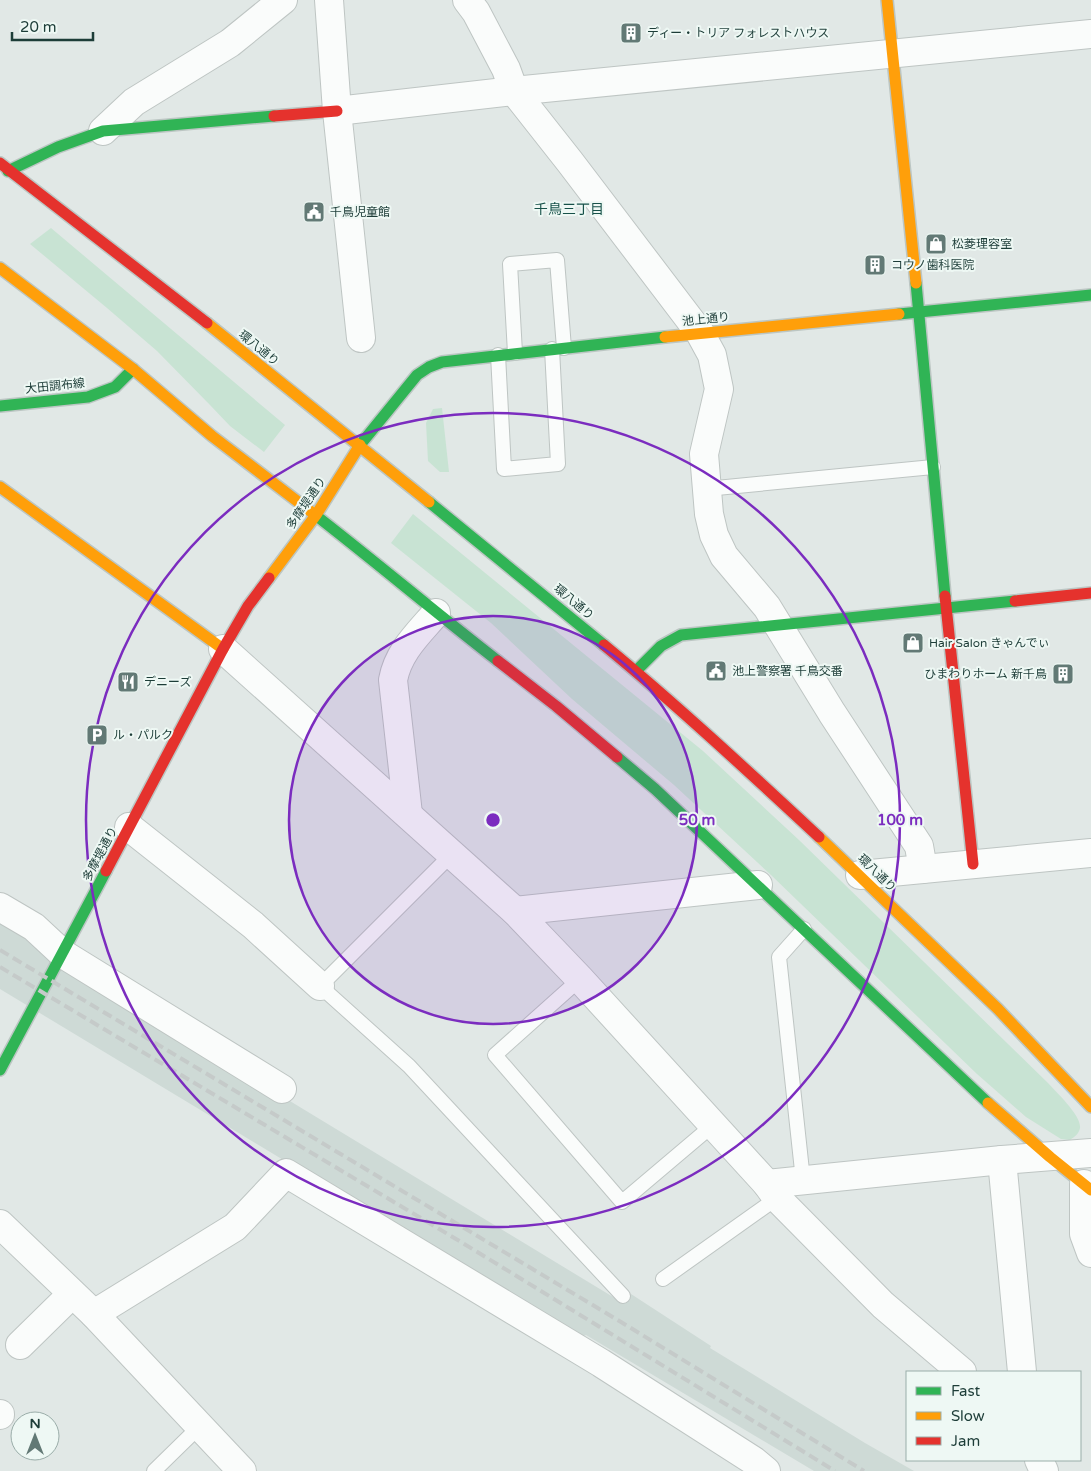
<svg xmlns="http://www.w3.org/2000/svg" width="1091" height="1471" font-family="'Varela Round','Noto Sans JP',sans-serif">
<rect width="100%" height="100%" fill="#e1e8e6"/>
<polygon fill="#cedad6" points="0,923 280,1095 623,1303 631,1294 711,1346 710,1348 865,1443 914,1471 814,1471 586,1335 578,1338 0,989"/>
<g fill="#c8e3d3">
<polygon points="51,228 285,425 264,452 230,426 210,405 157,351 107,308 30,244"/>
<polygon points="442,408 449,472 440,472 428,461 426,423 433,409"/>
<path d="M413,514L703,751L799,840L1048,1083C1056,1092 1082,1116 1080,1128C1079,1134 1074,1137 1070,1140L1061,1139L1026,1117L977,1074L771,875L674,785L572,699L491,623L391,543Z"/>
</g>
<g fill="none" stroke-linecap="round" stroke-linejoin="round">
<g stroke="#bec5c3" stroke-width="16">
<g id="lane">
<polyline points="515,353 510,264 557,260 564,348"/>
<polyline points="498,355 504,469 558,464 552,349"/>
<polyline points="706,489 933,467"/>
<polyline points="452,854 320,986 409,1066 623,1296"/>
<polyline points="580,979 495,1055 622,1202 713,1125"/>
<polyline points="803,1180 779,957 804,929"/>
<polyline points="663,1279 777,1198"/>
<polyline points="154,1471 200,1426"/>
</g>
</g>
<g stroke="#bec5c3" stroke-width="30">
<g id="street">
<polyline points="329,0 337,111 361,338"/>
<polyline points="467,0 476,12 506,69 514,91 570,162 700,333 712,355 719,389 704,454 709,514 714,535 724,556 767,607 832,713 919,846 923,869"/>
<polyline points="337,111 514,91 1091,34"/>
<polyline points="103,131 134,102 230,43 283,0"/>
<polyline points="223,649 515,911 580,979 767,1184 777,1198 883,1305 962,1372"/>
<path d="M408,814L393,680C398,652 418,634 436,613"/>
<polyline points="129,827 253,925 320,986"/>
<polyline points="860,875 1091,853"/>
<polyline points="0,907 34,927 63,954 282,1089"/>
<polyline points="515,911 758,885"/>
<polyline points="1002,1160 1022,1372"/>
<polyline points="767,1184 1002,1160 1091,1153"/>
<polyline points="1084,1184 1084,1234 1091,1253"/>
<polyline points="0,1224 94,1314 242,1471"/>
<polyline points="94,1314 235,1227 286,1173 601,1363 754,1461 766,1471"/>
<polyline points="20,1345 72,1294"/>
<polyline points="0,1415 0,1414"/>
<polyline points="1039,1460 1044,1471"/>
</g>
</g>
<g stroke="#bcc6c3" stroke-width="14">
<g id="fast">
<polyline points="8,171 58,147 103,131 274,116"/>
<polyline points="916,283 945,596"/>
<polyline points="899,314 1091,295"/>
<polyline points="0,406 88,397 115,387 133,369"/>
<polyline points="360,445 417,375 429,367 442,362 665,337"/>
<polyline points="429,502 604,645"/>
<path d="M314,514C376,562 436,613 498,661"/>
<polyline points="636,671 661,646 681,635 1015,601"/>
<polyline points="617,757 655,789 988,1103"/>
<polyline points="0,1070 106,871"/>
</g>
</g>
<g stroke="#bcc6c3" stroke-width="14">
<g id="slow">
<polyline points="887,0 916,283"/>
<polyline points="0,268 133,369 212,436 314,514"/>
<polyline points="207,323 429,502"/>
<polyline points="665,337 899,314"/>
<polyline points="0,487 223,649"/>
<polyline points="269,578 316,515 360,445"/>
<polyline points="819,837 998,1009 1091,1107"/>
<polyline points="988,1103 1050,1157 1091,1190"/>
</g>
</g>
<g stroke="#bcc6c3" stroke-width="14">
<g id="jam">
<polyline points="274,116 337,111"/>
<polyline points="0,163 207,323"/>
<polyline points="945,596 973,864"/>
<polyline points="1015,601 1091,593"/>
<path d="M604,645C678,706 749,772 819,837"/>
<polyline points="498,661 556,706 617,757"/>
<polyline points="106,871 223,649 248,606 269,578"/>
</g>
</g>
<use href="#lane" stroke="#fafcfb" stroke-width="14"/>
<use href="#street" stroke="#fafcfb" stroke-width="28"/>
<use href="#fast" stroke="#30b455" stroke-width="11"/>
<use href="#slow" stroke="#ff9f0a" stroke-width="11"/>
<use href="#jam" stroke="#e5322d" stroke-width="11"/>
<g stroke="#c5cac9" stroke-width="4" stroke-dasharray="10 5" stroke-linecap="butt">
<polyline points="0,950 621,1322 864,1471"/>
<polyline points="0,967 461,1242 835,1471"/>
</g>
</g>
<circle cx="493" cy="820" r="204" fill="#7b2cbf" fill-opacity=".12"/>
<g fill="none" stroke="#7b2cbf" stroke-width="2.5">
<circle cx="493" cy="820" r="204"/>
<circle cx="493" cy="820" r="407"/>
</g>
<defs>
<g id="building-square" transform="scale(1.125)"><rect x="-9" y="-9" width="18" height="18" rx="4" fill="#627975" stroke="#eef8f4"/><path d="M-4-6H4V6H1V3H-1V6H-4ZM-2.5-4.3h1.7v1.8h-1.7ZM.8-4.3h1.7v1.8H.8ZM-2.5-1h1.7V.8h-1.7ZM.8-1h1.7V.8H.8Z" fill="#fff"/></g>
<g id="civic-square" transform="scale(1.125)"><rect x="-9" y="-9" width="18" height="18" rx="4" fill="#627975" stroke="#eef8f4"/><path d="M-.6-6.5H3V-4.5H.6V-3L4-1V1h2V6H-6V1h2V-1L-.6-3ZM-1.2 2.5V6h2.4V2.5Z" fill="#fff"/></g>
<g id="shop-square" transform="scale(1.125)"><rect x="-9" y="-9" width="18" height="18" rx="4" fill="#627975" stroke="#eef8f4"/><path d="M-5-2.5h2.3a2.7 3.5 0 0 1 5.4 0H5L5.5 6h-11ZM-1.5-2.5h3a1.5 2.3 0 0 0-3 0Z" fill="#fff"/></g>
<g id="restaurant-square" transform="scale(1.125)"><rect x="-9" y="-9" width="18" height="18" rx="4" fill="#627975" stroke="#eef8f4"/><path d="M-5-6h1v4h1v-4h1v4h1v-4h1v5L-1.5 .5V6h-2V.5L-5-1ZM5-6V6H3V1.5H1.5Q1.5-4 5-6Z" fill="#fff"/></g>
<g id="parking-square" transform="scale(1.125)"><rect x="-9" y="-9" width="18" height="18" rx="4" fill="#627975" stroke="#eef8f4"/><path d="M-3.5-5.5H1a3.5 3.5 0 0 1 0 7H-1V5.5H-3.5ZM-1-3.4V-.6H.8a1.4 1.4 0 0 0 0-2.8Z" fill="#fff"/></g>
</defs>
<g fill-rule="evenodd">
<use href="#building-square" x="631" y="33"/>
<use href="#civic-square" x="314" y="212"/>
<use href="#shop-square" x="936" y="244"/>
<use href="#building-square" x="875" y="265"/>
<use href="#shop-square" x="913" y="643"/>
<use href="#civic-square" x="716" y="671"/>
<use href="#building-square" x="1063" y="674"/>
<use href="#restaurant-square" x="128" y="682"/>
<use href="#parking-square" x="97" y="735"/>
</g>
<g text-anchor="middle" stroke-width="4" stroke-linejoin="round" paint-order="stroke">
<g font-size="12" fill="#1d3d38" stroke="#eef8f4" text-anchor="start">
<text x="647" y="37">ディー・トリア フォレストハウス</text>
<text x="330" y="216">千鳥児童館</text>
<text x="952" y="248">松菱理容室</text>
<text x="891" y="269">コウノ歯科医院</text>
<text x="929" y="647">Hair Salon きゃんでぃ</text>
<text x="732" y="675">池上警察署 千鳥交番</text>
<text x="1047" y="678" text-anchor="end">ひまわりホーム 新千鳥</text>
<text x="144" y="686">デニーズ</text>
<text x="113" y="739">ル・パルク</text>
</g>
<g font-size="12" fill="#1d3d38" stroke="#eef8f4">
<text transform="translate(706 319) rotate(-6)" y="4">池上通り</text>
<text transform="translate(259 348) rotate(39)" y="4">環八通り</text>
<text transform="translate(55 386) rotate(-6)" y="4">大田調布線</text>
<text transform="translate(306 503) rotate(-56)" y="4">多摩堤通り</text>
<text transform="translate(574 602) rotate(40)" y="4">環八通り</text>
<text transform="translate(100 854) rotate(-62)" y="4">多摩堤通り</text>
<text transform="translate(877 873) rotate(44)" y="4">環八通り</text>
</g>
<g font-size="14" fill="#175149" stroke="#eef8f4">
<text x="569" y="214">千鳥三丁目</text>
</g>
</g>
<circle cx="493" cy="820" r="8" fill="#7b2cbf" stroke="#eef8f4" stroke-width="2.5"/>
<g font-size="15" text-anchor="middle" font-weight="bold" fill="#7b2cbf" stroke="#eef8f4" stroke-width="4" stroke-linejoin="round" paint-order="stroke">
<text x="697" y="825">50 m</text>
<text x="900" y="825">100 m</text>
</g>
<rect x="906" y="1371" width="175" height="90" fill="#eef8f4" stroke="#9aada9"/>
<rect x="916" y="1387" width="25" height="8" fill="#30b455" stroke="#9aada9"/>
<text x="951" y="1396" font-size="15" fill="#1d3d38">Fast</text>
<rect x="916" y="1412" width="25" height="8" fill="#ff9f0a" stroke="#9aada9"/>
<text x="951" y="1421" font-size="15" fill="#1d3d38">Slow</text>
<rect x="916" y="1437" width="25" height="8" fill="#e5322d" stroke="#9aada9"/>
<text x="951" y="1446" font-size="15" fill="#1d3d38">Jam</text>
<g transform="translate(35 1436)"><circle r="24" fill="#eef8f4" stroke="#9aada9"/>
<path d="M0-4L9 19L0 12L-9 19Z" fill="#627975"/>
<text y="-8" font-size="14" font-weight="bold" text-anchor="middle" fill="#1d3d38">N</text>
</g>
<path d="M12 32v8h81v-8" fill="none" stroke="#1d3d38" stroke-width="2.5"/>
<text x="20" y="32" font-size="15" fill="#1d3d38" stroke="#eef8f4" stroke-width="4" paint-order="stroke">20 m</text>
</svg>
